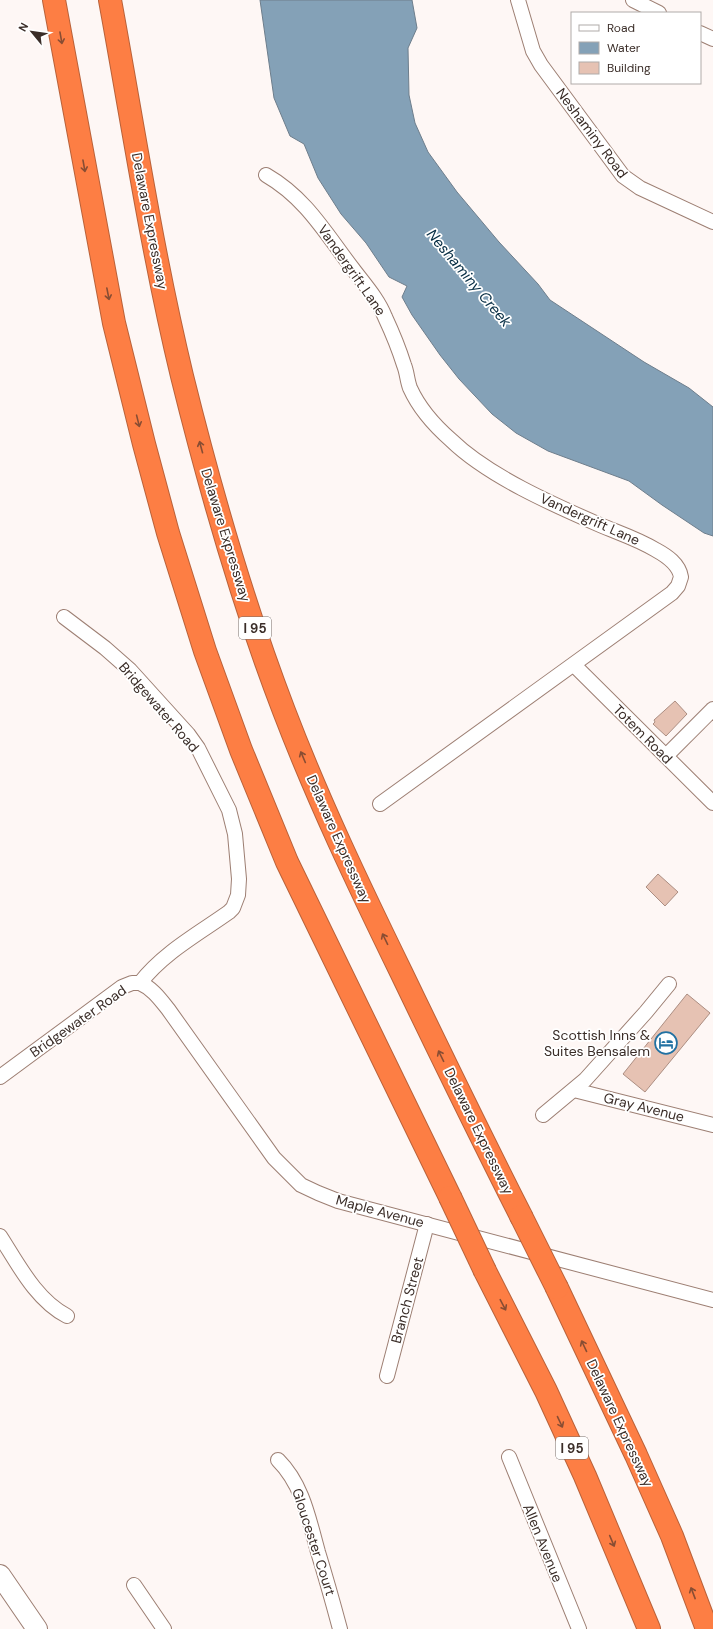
<svg xmlns="http://www.w3.org/2000/svg" width="713" height="1629" font-family="'DM Sans',sans-serif">
<rect width="100%" height="100%" fill="#fef7f5"/>
<polygon fill="#84a1b7" stroke="#6e7e8c" points="260,0 412,0 417,28 408,48 409,95 415,123 428,152 457,192 499,242 538,284 550,300 644,362 689,388 713,407 713,536 704,533 662,505 629,481 548,451 516,433 492,414 459,379 440,355 412,315 402,297 407,286 389,277 366,243 341,214 318,178 304,144 290,136 274,98"/>
<g fill="#e6c2b3" stroke="#ac8e82">
<polygon points="675,701 687,714 666,736 653,724 655,722 654,720"/>
<polygon points="658,874 678,892 665,906 646,887"/>
<polygon points="687,994 710,1013 645,1092 623,1074"/>
</g>
<g fill="none" stroke-linecap="round" stroke-linejoin="round">
<g stroke="#9d7f73" stroke-width="16">
<g id="street">
<polyline points="518,0 533,51 541,65 623,176 640,188 713,222"/>
<polyline points="633,0 659,13"/>
<polyline points="700,33 713,39"/>
<path d="M266,175C306,198 326,234 353,269C365,285 378,299 385,317C392,332 399,349 404,365C407,372 407,380 410,388C419,408 435,426 451,440C488,476 554,505 600,525C619,533 638,539 656,550C667,556 679,564 681,577L678,586L672,593L380,804"/>
<polyline points="574,665 713,803"/>
<polyline points="666,756 713,709"/>
<path d="M140,983C152,988 160,999 168,1009L274,1158L301,1185L318,1193L338,1201L713,1300"/>
<path d="M0,1077L122,987L132,983H140C163,953 198,934 229,912L233,908L238,895L239,879L235,834L229,810L198,748L188,734L130,670L105,648L64,617"/>
<polyline points="574,1090 713,1125"/>
<polyline points="543,1115 585,1080 646,1012 669,984"/>
<path d="M0,1236C18,1264 36,1300 67,1316"/>
<polyline points="387,1376 427,1224"/>
<polyline points="509,1457 579,1629"/>
<path d="M278,1460C303,1485 309,1520 318,1552C326,1578 333,1603 340,1629"/>
<polyline points="134,1585 164,1629"/>
</g>
</g>
<g stroke="#9d7f73" stroke-width="22">
<polyline id="secondary" points="0,1575 37,1629"/>
</g>
<g stroke="#b9623a" stroke-width="24">
<g id="highway">
<polyline points="54,0 114,323 144,444 168,533 205,651 241,750 287,862 450,1197"/>
<path d="M110,0C133,125 152,252 182,376C210,489 242,602 284,711C318,800 359,886 401,972C440,1053 480,1135 521,1216"/>
<polyline points="485,1271 546,1391 585,1476 649,1629"/>
<polyline points="557,1288 636,1455 672,1536 707,1629"/>
</g>
</g>
<use href="#street" stroke="#fff" stroke-width="14"/>
<use href="#secondary" stroke="#fff" stroke-width="20"/>
<use href="#highway" stroke="#fd7e44" stroke-width="22"/>
<g stroke="#b9623a" stroke-width="24" stroke-linecap="butt">
<g id="highway-bridge">
<polyline points="450,1197 485,1271"/>
<polyline points="521,1216 557,1288"/>
</g>
</g>
<use href="#highway-bridge" stroke="#fd7e44" stroke-width="22"/>
</g>
<defs><path id="oneway-shaft" d="M-6 0H5M1.5-3L5.5 0L1.5 3" fill="none" stroke-width="1.6" stroke-linecap="round" stroke-linejoin="round"/></defs>
<g stroke="#884d33">
<use href="#oneway-shaft" transform="translate(61 38) rotate(80)"/>
<use href="#oneway-shaft" transform="translate(84 166) rotate(80)"/>
<use href="#oneway-shaft" transform="translate(108 294) rotate(79)"/>
<use href="#oneway-shaft" transform="translate(138 421) rotate(76)"/>
<use href="#oneway-shaft" transform="translate(201 447) rotate(-105)"/>
<use href="#oneway-shaft" transform="translate(303 757) rotate(-113)"/>
<use href="#oneway-shaft" transform="translate(385 939) rotate(-116)"/>
<use href="#oneway-shaft" transform="translate(441 1056) rotate(-116)"/>
<use href="#oneway-shaft" transform="translate(503 1305) rotate(62)"/>
<use href="#oneway-shaft" transform="translate(584 1346) rotate(-115)"/>
<use href="#oneway-shaft" transform="translate(560 1422) rotate(65)"/>
<use href="#oneway-shaft" transform="translate(612 1541) rotate(67)"/>
<use href="#oneway-shaft" transform="translate(693 1593) rotate(-111)"/>
</g>
<defs>
<g id="hotel-ring" transform="scale(1.15)"><circle r="9.5" fill="#fff" stroke="#2171a2" stroke-width="1.5"/><path d="M-6-4.5h1.5V1H6V5H4.5V3h-9V5H-6ZM-4 0a1.8 1.8 0 1 1 3.6 0ZM.5 0V-2.5h3Q6-2.5 6 0Z" fill="#2171a2"/></g>
</defs>
<g fill-rule="evenodd">
<use href="#hotel-ring" x="666" y="1043"/>
</g>
<g text-anchor="middle" stroke-width="3.5" stroke-linejoin="round" paint-order="stroke">
<g fill="#fff" stroke="#756c68" stroke-width="1">
<rect x="239" y="617" width="32" height="22" rx="3"/>
<rect x="556" y="1437" width="32" height="22" rx="3"/>
</g>
<g font-size="13" font-weight="bold" fill="#3a2d28">
<text x="255" y="633">I 95</text>
<text x="572" y="1453">I 95</text>
</g>
<g font-size="14" fill="#3a2d28" stroke="#fff">
<text transform="translate(592 133) rotate(53)" y="5">Neshaminy Road</text>
<text transform="translate(150 221) rotate(79)" y="5">Delaware Expressway</text>
<text transform="translate(352 270) rotate(55)" y="5">Vandergrift Lane</text>
<text transform="translate(590 519) rotate(24)" y="5">Vandergrift Lane</text>
<text transform="translate(226 535) rotate(73)" y="5">Delaware Expressway</text>
<text transform="translate(159 707) rotate(49)" y="5">Bridgewater Road</text>
<text transform="translate(643 734) rotate(45)" y="5">Totem Road</text>
<text transform="translate(339 839) rotate(66)" y="5">Delaware Expressway</text>
<text transform="translate(78 1021) rotate(-35)" y="5">Bridgewater Road</text>
<text transform="translate(644 1107) rotate(14)" y="5">Gray Avenue</text>
<text transform="translate(479 1131) rotate(64)" y="5">Delaware Expressway</text>
<text transform="translate(380 1211) rotate(15)" y="5">Maple Avenue</text>
<text transform="translate(407 1300) rotate(-75)" y="5">Branch Street</text>
<text transform="translate(620 1423) rotate(65)" y="5">Delaware Expressway</text>
<text transform="translate(314 1542) rotate(72)" y="5">Gloucester Court</text>
<text transform="translate(543 1543) rotate(68)" y="5">Allen Avenue</text>
</g>
<g font-size="14" fill="#3a2d28" stroke="#fff" text-anchor="end">
<text x="650" y="1040">Scottish Inns &amp;<tspan x="650" dy="16">Suites Bensalem</tspan></text>
</g>
<g font-size="15" font-style="italic" fill="#062d44" stroke="#fff">
<text transform="translate(469 278) rotate(50)" y="5">Neshaminy Creek</text>
</g>
</g>
<rect x="571" y="12" width="130" height="72" fill="#ffffff" stroke="#b0aba9"/>
<rect x="579" y="25" width="20" height="6" fill="#ffffff" stroke="#b0aba9"/>
<text x="607" y="32" font-size="12" fill="#3a2d28">Road</text>
<rect x="579" y="42" width="20" height="12" fill="#84a1b7" stroke="#b0aba9"/>
<text x="607" y="52" font-size="12" fill="#3a2d28">Water</text>
<rect x="579" y="62" width="20" height="12" fill="#e6c2b3" stroke="#b0aba9"/>
<text x="607" y="72" font-size="12" fill="#3a2d28">Building</text>
<g transform="translate(32 32) rotate(299)" stroke="#ffffff" stroke-width="3" paint-order="stroke">
<path d="M0-3L7 15L0 10L-7 15Z" fill="#3a2d28"/>
<text y="-6" font-size="11" font-weight="bold" text-anchor="middle" fill="#3a2d28">N</text>
</g>
</svg>
